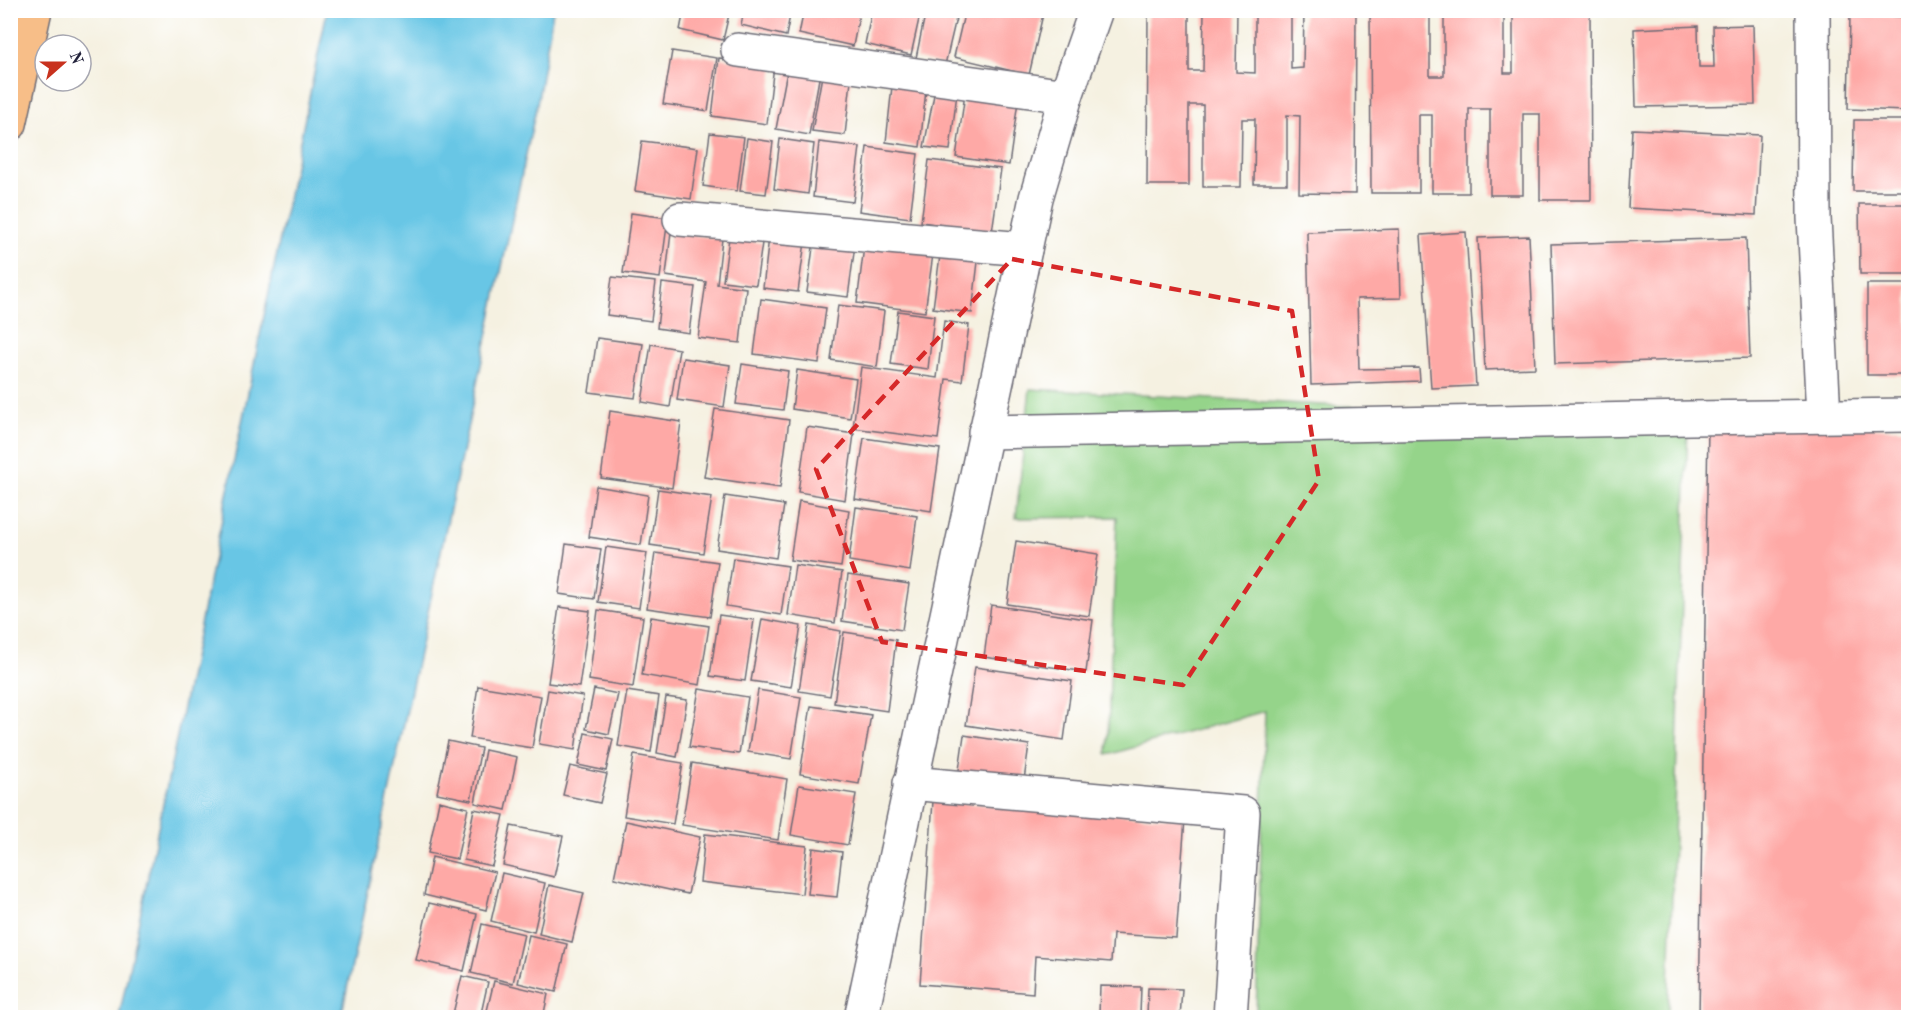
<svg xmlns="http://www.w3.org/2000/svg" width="1919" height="1028" font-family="'Old Standard TT',serif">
<rect width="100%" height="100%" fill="#fff"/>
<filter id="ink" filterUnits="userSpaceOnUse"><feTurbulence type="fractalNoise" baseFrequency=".0167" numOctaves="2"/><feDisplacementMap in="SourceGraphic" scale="12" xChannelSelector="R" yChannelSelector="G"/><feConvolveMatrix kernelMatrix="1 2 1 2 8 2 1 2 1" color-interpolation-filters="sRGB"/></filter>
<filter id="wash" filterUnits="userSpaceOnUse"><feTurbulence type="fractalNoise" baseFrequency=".008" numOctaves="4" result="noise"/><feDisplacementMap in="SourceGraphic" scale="24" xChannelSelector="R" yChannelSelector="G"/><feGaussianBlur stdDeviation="1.35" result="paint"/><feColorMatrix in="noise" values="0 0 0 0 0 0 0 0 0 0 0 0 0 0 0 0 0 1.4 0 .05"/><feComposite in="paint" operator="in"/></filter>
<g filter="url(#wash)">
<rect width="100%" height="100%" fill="#f5f1e1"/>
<polygon fill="#95d48a" stroke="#5c7b62" stroke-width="1.5" points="1030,389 1688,425 1668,1017 1256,1017 1265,711 1107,755 1117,517 1016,518"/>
<polygon fill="#67c6e5" stroke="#447490" stroke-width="1.5" points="327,11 553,11 538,99 341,1017 119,1017"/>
<g id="blocks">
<g fill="#fea9a6">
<polygon points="684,10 730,10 723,40 680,30"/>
<polygon points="744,10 791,10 786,36 741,25"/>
<polygon points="804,10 860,10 853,46 799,34"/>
<polygon points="872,10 921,10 911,55 865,44"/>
<polygon points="926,10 958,10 945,65 916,58"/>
<polygon points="965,10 1044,10 1029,75 954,57"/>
<polygon points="1148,10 1189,10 1189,71 1203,71 1204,10 1237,10 1236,72 1255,73 1255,10 1291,10 1291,69 1303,68 1304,10 1356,10 1355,194 1299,193 1300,116 1287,115 1287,184 1254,184 1255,119 1242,119 1241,187 1203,187 1203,105 1189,105 1189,185 1147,185"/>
<polygon points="1370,10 1430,10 1430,76 1444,76 1444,10 1504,10 1504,73 1513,73 1513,10 1590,10 1591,200 1540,200 1540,114 1523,114 1523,195 1490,195 1490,109 1469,109 1469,193 1432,193 1432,115 1419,115 1419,193 1371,193"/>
<polygon points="1850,15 1908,17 1908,111 1848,109"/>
<polygon points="1753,25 1755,105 1636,107 1634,29 1698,26 1699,67 1714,67 1713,26"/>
<polygon points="672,51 717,58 708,111 663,104"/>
<polygon points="719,58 774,65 767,124 712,116"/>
<polygon points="788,66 820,73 809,135 776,129"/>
<polygon points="823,70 852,72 845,135 812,131"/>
<polygon points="893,77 927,80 920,147 886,142"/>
<polygon points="936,84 958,85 950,150 924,147"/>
<polygon points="966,87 1019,94 1009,165 956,157"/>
<polygon points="1854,120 1908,120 1908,191 1853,191"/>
<polygon points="1632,129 1760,135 1756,215 1628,208"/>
<polygon points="710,133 744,137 737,191 703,186"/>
<polygon points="747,138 773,142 766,194 740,191"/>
<polygon points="780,139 814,144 808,194 774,189"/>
<polygon points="642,141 698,148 691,199 635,191"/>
<polygon points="819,142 860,147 853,202 813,197"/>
<polygon points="867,147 918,154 910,218 859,211"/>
<polygon points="929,160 1001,169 992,232 921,222"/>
<polygon points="1859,204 1908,204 1908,274 1860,274"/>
<polygon points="631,213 668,218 660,278 623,273"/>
<polygon points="1399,229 1401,298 1357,299 1359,369 1419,368 1420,381 1311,385 1307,232"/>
<polygon points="671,232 722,239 717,284 746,288 740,343 698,338 706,282 666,276"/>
<polygon points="1466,232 1476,386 1431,388 1421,235"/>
<polygon points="1529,236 1535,368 1485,370 1478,238"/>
<polygon points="769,237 805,242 798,292 763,288"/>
<polygon points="729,238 762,243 756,285 723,281"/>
<polygon points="865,238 934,247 925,312 857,303"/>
<polygon points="1746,238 1750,358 1555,364 1551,244"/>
<polygon points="814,240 855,245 848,297 807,292"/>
<polygon points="941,248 979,253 972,313 933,308"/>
<polygon points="612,277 656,282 651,321 607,315"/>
<polygon points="662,283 695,287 689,333 657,328"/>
<rect x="1867" y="284" width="41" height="91"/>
<polygon points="761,299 826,308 819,363 754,354"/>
<polygon points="838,305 884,311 877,367 831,360"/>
<polygon points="898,311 934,316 928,369 891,364"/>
<polygon points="944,321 969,325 962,381 946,379 938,439 853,428 861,367 937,378"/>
<polygon points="597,338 643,344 635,398 589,392"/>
<polygon points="651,344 679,349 670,407 642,402"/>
<polygon points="683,358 730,365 724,407 677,400"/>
<polygon points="742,364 788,371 783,410 736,404"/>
<polygon points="797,370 856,379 850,418 792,409"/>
<polygon points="715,409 789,420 780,488 704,477"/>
<polygon points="610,411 681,422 672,488 601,478"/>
<polygon points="1708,424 1908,429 1908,1018 1699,1018"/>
<polygon points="807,427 854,434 845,500 798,492"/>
<polygon points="864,438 940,449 931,511 855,499"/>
<polygon points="596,486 648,495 641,545 589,537"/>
<polygon points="658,489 712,497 703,553 650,545"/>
<polygon points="725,496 784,505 776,558 717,549"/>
<polygon points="799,501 849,510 841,567 790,560"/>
<polygon points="856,507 917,516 910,571 849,561"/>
<polygon points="1016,541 1098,554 1089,616 1007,604"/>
<polygon points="566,544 601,549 594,599 559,594"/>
<polygon points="606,547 647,553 639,608 598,602"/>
<polygon points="655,553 718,562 710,617 647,608"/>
<polygon points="733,558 788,566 781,615 726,606"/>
<polygon points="795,565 842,572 835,623 788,615"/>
<polygon points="848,575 909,584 902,630 842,621"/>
<polygon points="991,605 1093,620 1086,672 984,657"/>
<polygon points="559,607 590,611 579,687 548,683"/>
<polygon points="598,610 643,617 633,687 589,680"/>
<polygon points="719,615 754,620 745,681 710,676"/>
<polygon points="651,617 709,626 700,685 642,675"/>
<polygon points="762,619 801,626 791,687 751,681"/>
<polygon points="809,625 841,631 830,696 799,691"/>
<polygon points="844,632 896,640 887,711 834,703"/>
<polygon points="975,667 1072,681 1064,740 966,725"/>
<polygon points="478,686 541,696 532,748 470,738"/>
<polygon points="594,689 618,694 609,734 586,729"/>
<polygon points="699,689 748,697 739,754 689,747"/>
<polygon points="548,690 583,696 575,750 539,744"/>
<polygon points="758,690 801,697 791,759 748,752"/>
<polygon points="627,691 659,696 651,752 618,746"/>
<polygon points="666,697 687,700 677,757 657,753"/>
<polygon points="811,706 871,715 859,784 800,774"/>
<polygon points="585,733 613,739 606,771 578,765"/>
<polygon points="964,735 1029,745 1023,787 958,777"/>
<polygon points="448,741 481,748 471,800 437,793"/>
<polygon points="485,750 517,757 506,810 475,803"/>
<polygon points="634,755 683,763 673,824 624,816"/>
<polygon points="692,763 787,779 778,840 682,825"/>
<polygon points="570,766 607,774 600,803 563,795"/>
<polygon points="799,785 856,794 848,845 791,835"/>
<polygon points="439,801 468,808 457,859 428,853"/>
<polygon points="933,801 1185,819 1176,938 1113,934 1111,962 1035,956 1033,993 920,984"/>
<polygon points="474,809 504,815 492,866 464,860"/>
<polygon points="626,821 700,837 688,894 614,878"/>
<polygon points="511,826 563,836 554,877 503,865"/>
<polygon points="705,834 807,846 802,894 700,882"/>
<polygon points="813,848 842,852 837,897 808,894"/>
<polygon points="432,857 495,872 486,910 424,895"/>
<polygon points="502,873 545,883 534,932 491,921"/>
<polygon points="549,885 584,893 572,942 539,934"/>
<polygon points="429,903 477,914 464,971 416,960"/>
<polygon points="482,924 524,934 513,983 471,973"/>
<polygon points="529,935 567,944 556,992 518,983"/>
<polygon points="462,976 488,982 480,1018 452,1018"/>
<polygon points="494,981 548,994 543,1018 496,1018 486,1015"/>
<polygon points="1100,986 1141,987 1140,1015 1099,1014"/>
<polygon points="1148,988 1182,989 1180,1018 1147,1018"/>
</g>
</g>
</g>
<g filter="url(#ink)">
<use href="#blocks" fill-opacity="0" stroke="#6c6a75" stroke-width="1.5"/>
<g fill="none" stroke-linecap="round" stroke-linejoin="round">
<g stroke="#6c6a75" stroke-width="36">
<g id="minor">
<polyline points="1813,10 1814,218 1824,416"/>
<polyline points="738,50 1066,96"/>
<polyline points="680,219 1025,249"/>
<polyline points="985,432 1691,418 1908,415"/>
<polyline points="910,783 1243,813 1230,1018"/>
<polyline points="861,1018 1036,198 1066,96 1096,10"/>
</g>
</g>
<g stroke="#6c6a75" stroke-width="36">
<polyline id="highway" points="10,124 35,10"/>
</g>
<use href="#minor" stroke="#fff" stroke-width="33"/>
<use href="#highway" stroke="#f7be88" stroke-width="33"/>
</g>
</g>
<path fill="none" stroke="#d62828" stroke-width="4.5" stroke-dasharray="12 8" stroke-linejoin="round" d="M1012,259L1292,311L1319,480L1183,685L882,642L816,469Z"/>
<rect width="1919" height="1028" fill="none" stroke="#fff" stroke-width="36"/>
<g transform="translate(63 63) rotate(69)"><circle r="28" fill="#ffffff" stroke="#a7a7b1" stroke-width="1.5"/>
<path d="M0-4.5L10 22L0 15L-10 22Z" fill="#c8321e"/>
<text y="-9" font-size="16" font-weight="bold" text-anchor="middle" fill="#22223b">N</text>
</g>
</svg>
